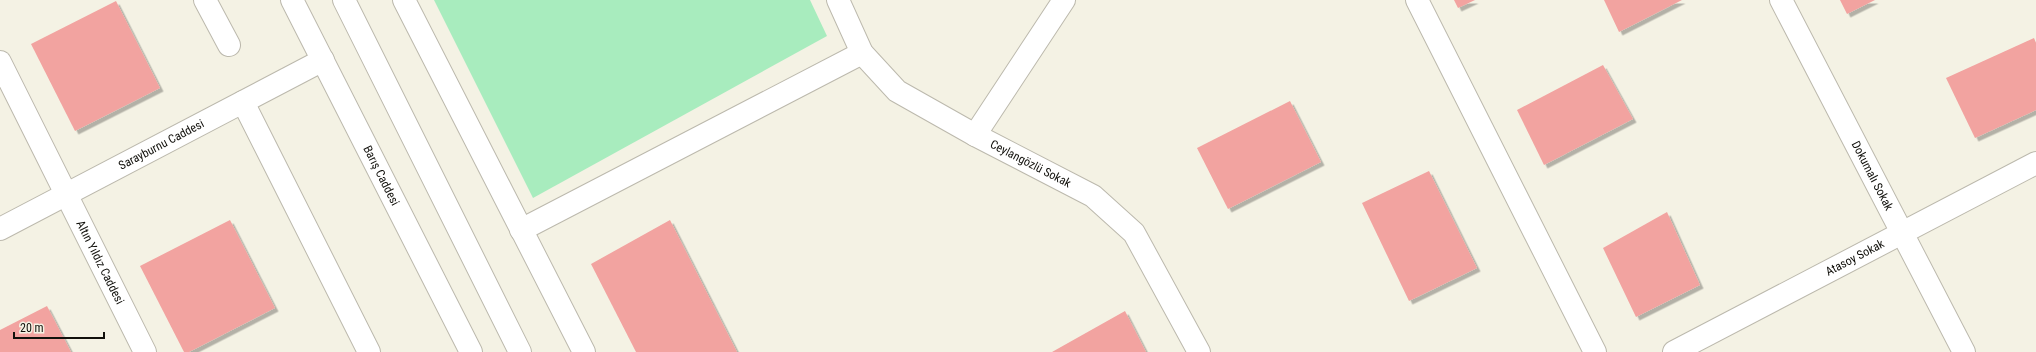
<svg xmlns="http://www.w3.org/2000/svg" width="2036" height="352" font-family="'Roboto Condensed',sans-serif">
<defs>
<filter id="shadow"><feDropShadow dx="3.5" dy="3.5" stdDeviation="0" flood-color="#0004"/></filter>
</defs>
<rect width="100%" height="100%" fill="#f4f2e4"/>
<polygon fill="#a8ecbe" points="434,0 810,0 827,36 533,198"/>
<g fill="#f2a3a0" filter="url(#shadow)">
<polygon points="1454,0 1475,0 1458,8"/>
<polygon points="1604,0 1682,0 1619,32"/>
<polygon points="1840,0 1875,0 1847,14"/>
<polygon points="116,1 160,88 75,131 31,44"/>
<polygon points="2034,38 2036,43 2036,110 1975,138 1946,78"/>
<polygon points="1603,65 1633,119 1544,165 1517,110"/>
<polygon points="1290,101 1321,162 1228,209 1197,148"/>
<polygon points="1429,171 1477,268 1409,301 1362,203"/>
<polygon points="1667,212 1700,285 1636,317 1603,248"/>
<polygon points="230,220 275,308 189,352 184,352 140,266"/>
<polygon points="670,220 737,352 636,352 591,264"/>
<polygon points="47,306 71,352 0,352 0,330"/>
<polygon points="1125,311 1146,352 1052,352"/>
</g>
<g fill="none" stroke-linecap="round" stroke-linejoin="round">
<g stroke="#bcb9ad" stroke-width="24">
<g id="minor">
<polyline points="205,0 229,45"/>
<polyline points="404,0 584,352"/>
<path id="s1" d="M838,0L862,53L897,91L975,135L1093,196L1134,233L1199,352"/>
<polyline points="1417,0 1595,352"/>
<path id="s2" d="M1781,0L1964,352"/>
<path id="s3" d="M0,62L145,352"/>
<polyline points="243,102 369,352"/>
<polyline points="975,135 1064,0"/>
<path id="s4" d="M0,229L323,60"/>
<polyline points="521,230 862,53"/>
<path id="s5" d="M1674,352L2036,163"/>
</g>
</g>
<g stroke="#bcb9ad" stroke-width="24">
<g id="major">
<path id="s6" d="M292,0L471,352"/>
<polyline points="344,0 520,352"/>
</g>
</g>
<use href="#minor" stroke="#fff" stroke-width="22"/>
<use href="#major" stroke="#fff" stroke-width="22"/>
</g>
<g text-anchor="middle" stroke-width="3.5" stroke-linejoin="round" paint-order="stroke">
<g font-size="12" fill="#11100b" stroke="#f4f2e4">
<text dy="4" stroke="none"><textPath href="#s4" startOffset="182">Sarayburnu Caddesi</textPath></text>
<text dy="4" stroke="none"><textPath href="#s1" startOffset="262">Ceylangözlü Sokak</textPath></text>
<text dy="4" stroke="none"><textPath href="#s6" startOffset="197">Barış Caddesi</textPath></text>
<text dy="4" stroke="none"><textPath href="#s2" startOffset="198">Dokumalı Sokak</textPath></text>
<text dy="4" stroke="none"><textPath href="#s5" startOffset="204">Atasoy Sokak</textPath></text>
<text dy="4" stroke="none"><textPath href="#s3" startOffset="224">Altın Yıldız Caddesi</textPath></text>
</g>
</g>
<path d="M14 332v6h90v-6" fill="none" stroke="#11100b" stroke-width="2"/>
<text x="20" y="332" font-size="12" fill="#11100b" stroke="#f4f2e4" stroke-width="3" paint-order="stroke">20 m</text>
</svg>
